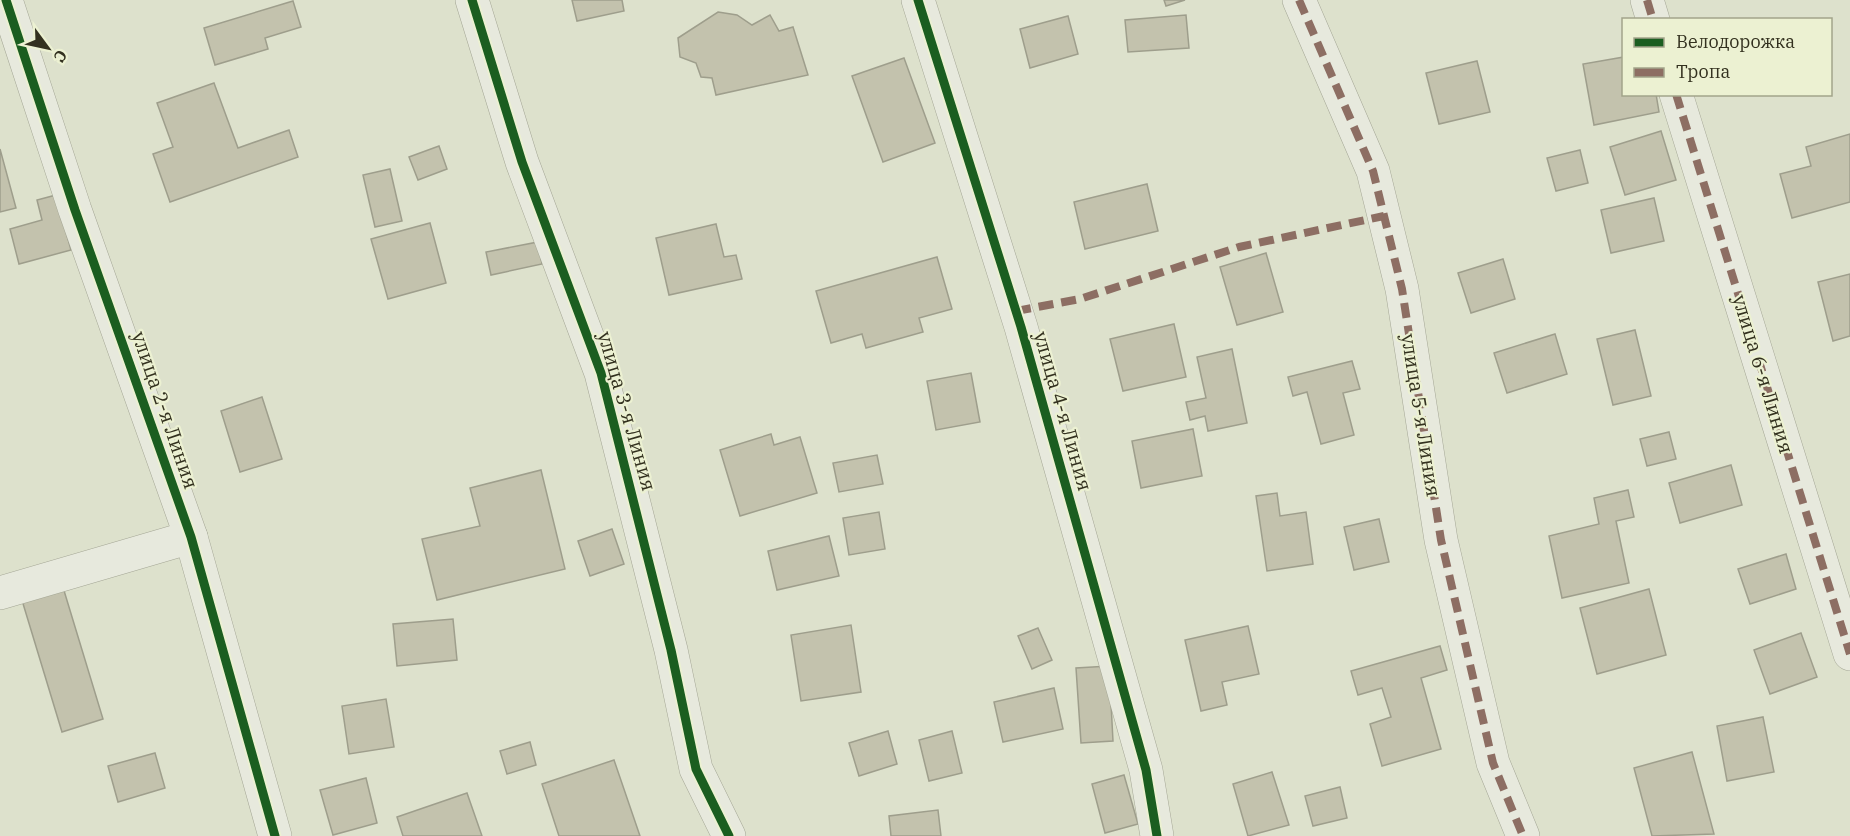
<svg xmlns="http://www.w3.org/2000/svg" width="1850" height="836" font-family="'IBM Plex Serif',serif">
<rect width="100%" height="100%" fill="#dde1cc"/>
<g fill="#c3c2ad" stroke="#9e9e8c" stroke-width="1.5">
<polygon points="572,0 622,0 624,11 577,21"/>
<polygon points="1164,0 1185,0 1166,6"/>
<polygon points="293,1 301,27 265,38 268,49 215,65 204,28"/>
<polygon points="718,12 737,15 752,25 770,15 779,31 793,27 808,75 716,95 712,78 701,77 696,63 680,57 678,38"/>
<polygon points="1186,15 1189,48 1128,52 1125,20"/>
<polygon points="1068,16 1078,54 1030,68 1020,29"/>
<polygon points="1624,57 1624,94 1656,94 1659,112 1594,125 1583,64"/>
<polygon points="904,58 935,143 883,162 852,76"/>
<polygon points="1477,61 1490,112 1439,124 1426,73"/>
<polygon points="214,83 238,148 289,130 298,157 170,202 153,154 173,147 157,103"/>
<polygon points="1661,131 1676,180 1625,195 1610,147"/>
<polygon points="1850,134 1850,202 1792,218 1780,174 1811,166 1806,147"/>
<polygon points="439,146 447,169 418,180 409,157"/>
<polygon points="0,149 16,208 0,212"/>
<polygon points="1580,150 1588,183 1556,191 1547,158"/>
<polygon points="390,169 402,221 375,227 363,175"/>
<polygon points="1147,184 1158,231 1085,249 1074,202"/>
<polygon points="56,195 71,250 19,264 10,229 42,220 37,200"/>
<polygon points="1654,198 1664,241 1611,253 1601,210"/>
<polygon points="430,223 446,283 388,299 371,239"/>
<polygon points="716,224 724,257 736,255 742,279 669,295 656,238"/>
<polygon points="538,242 542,264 491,275 486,252"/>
<polygon points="1266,253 1283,312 1237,325 1220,267"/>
<polygon points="937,257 952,309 919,318 923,332 866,348 862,334 831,343 816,291"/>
<polygon points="1503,259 1515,299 1471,313 1458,273"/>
<polygon points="1850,274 1850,336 1833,341 1818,282"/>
<polygon points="1174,324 1186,377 1123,391 1110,339"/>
<polygon points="1635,330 1651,396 1613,405 1597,339"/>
<polygon points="1555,334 1567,374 1507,393 1494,353"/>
<polygon points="1232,349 1247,423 1208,431 1205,416 1190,420 1186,402 1206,398 1197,357"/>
<polygon points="1352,361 1360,389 1343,393 1354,435 1321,444 1307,392 1293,396 1288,377"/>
<polygon points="971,373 980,422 936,430 927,381"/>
<polygon points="262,397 282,459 240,472 221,411"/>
<polygon points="1193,429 1202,476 1141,488 1132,441"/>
<polygon points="1669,432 1676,459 1647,466 1640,439"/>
<polygon points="771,434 774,445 800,437 817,493 740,516 720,450"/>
<polygon points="877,455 883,484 839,492 833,463"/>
<polygon points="1731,465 1742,505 1680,523 1669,483"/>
<polygon points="541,470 565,569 437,600 422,539 480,526 470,488"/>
<polygon points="1628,490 1634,517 1616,521 1629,583 1562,598 1549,536 1599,524 1594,498"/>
<polygon points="1277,493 1280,516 1306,512 1313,564 1267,571 1256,496"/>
<polygon points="879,512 885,549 849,555 843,518"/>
<polygon points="1379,519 1389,562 1354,570 1344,527"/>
<polygon points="612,529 624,564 590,576 578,541"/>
<polygon points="829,536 839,576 777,590 768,551"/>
<polygon points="1786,554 1796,589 1750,604 1738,569"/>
<polygon points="62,584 103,719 62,732 21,597"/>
<polygon points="1649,589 1666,655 1597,674 1580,608"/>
<polygon points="453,619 457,660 397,666 393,624"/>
<polygon points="851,625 861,692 801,701 791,635"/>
<polygon points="1248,626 1259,674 1222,682 1227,705 1201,711 1185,640"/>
<polygon points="1038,628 1052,660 1032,669 1018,636"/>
<polygon points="1801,633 1817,677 1770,694 1754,650"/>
<polygon points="1440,646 1447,670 1421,678 1441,749 1382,766 1370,724 1391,717 1382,688 1358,695 1351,671"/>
<polygon points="1109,666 1113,741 1081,743 1076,668"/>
<polygon points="1054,688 1063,729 1003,742 994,702"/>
<polygon points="386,699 394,747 349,754 342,706"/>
<polygon points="1763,717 1774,772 1727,781 1717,726"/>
<polygon points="888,731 897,764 859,776 849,743"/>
<polygon points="952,731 962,773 929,781 919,740"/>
<polygon points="530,742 536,765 507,774 500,751"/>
<polygon points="1692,752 1714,834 1652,836 1634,768"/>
<polygon points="155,753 165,788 118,802 108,766"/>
<polygon points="614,760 640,836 559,836 542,784"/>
<polygon points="1272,772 1289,825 1248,836 1233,784"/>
<polygon points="1124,775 1138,824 1105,833 1092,784"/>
<polygon points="366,778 377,823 333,835 320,790"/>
<polygon points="1340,787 1347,818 1313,826 1305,796"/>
<polygon points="467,793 482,836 403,836 397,817"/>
<polygon points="938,810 941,836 891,836 889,816"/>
</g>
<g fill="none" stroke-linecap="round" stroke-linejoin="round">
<g stroke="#a4a695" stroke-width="34">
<g id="minor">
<polyline points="6,0 75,210 191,537 275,836"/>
<polyline points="472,0 522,162 601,373 671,650 696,769 729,836"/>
<polyline points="918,0 1021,327 1146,770 1157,836"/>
<polyline points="1299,0 1373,171 1402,289 1441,540 1493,763 1523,836"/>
<polyline points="1647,0 1653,20"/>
<polyline points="1676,94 1850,654"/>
<polyline points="0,593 191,537"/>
</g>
</g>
<use href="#minor" stroke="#e7e9dd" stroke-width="33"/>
<g stroke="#8d6e63" stroke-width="8" stroke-dasharray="15 8" stroke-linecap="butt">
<polyline points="1299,0 1373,171 1402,289 1441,540 1493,763 1523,836"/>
<polyline points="1647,0 1653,20"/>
<polyline points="1676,94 1850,654"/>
<polyline points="1016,311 1080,299 1239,247 1384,216"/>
</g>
<g stroke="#ecf1d2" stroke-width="13">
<g id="cycleway">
<polyline points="6,0 75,210 191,537 275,836"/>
<polyline points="472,0 522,162 601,373 671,650 696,769 729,836"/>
<polyline points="918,0 1021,327 1146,770 1157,836"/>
</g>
</g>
<use href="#cycleway" stroke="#1b5e20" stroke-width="9"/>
</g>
<g text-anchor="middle" stroke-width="4.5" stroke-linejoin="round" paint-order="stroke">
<g font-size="20" fill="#33311f" stroke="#ecf1d2">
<text transform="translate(1763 374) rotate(73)" y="7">улица 6-я Линия</text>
<text transform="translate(165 410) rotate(71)" y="7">улица 2-я Линия</text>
<text transform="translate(627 411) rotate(74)" y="7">улица 3-я Линия</text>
<text transform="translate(1063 411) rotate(74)" y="7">улица 4-я Линия</text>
<text transform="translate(1421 415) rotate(81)" y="7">улица 5-я Линия</text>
</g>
</g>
<rect x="1622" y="18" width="210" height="78" fill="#ecf1d2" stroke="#a2a48a" stroke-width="1.5"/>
<rect x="1634" y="38" width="30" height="9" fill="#1b5e20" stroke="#a2a48a" stroke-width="1.5"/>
<text x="1676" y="48" font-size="18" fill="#33311f">Велодорожка</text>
<rect x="1634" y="68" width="30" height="9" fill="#8d6e63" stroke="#a2a48a" stroke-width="1.5"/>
<text x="1676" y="78" font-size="18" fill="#33311f">Тропа</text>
<g transform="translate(48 48) rotate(123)" stroke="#ecf1d2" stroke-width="4.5" paint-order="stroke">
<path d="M0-4.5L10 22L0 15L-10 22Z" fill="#33311f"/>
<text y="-9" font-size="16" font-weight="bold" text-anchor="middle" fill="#33311f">С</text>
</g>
</svg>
